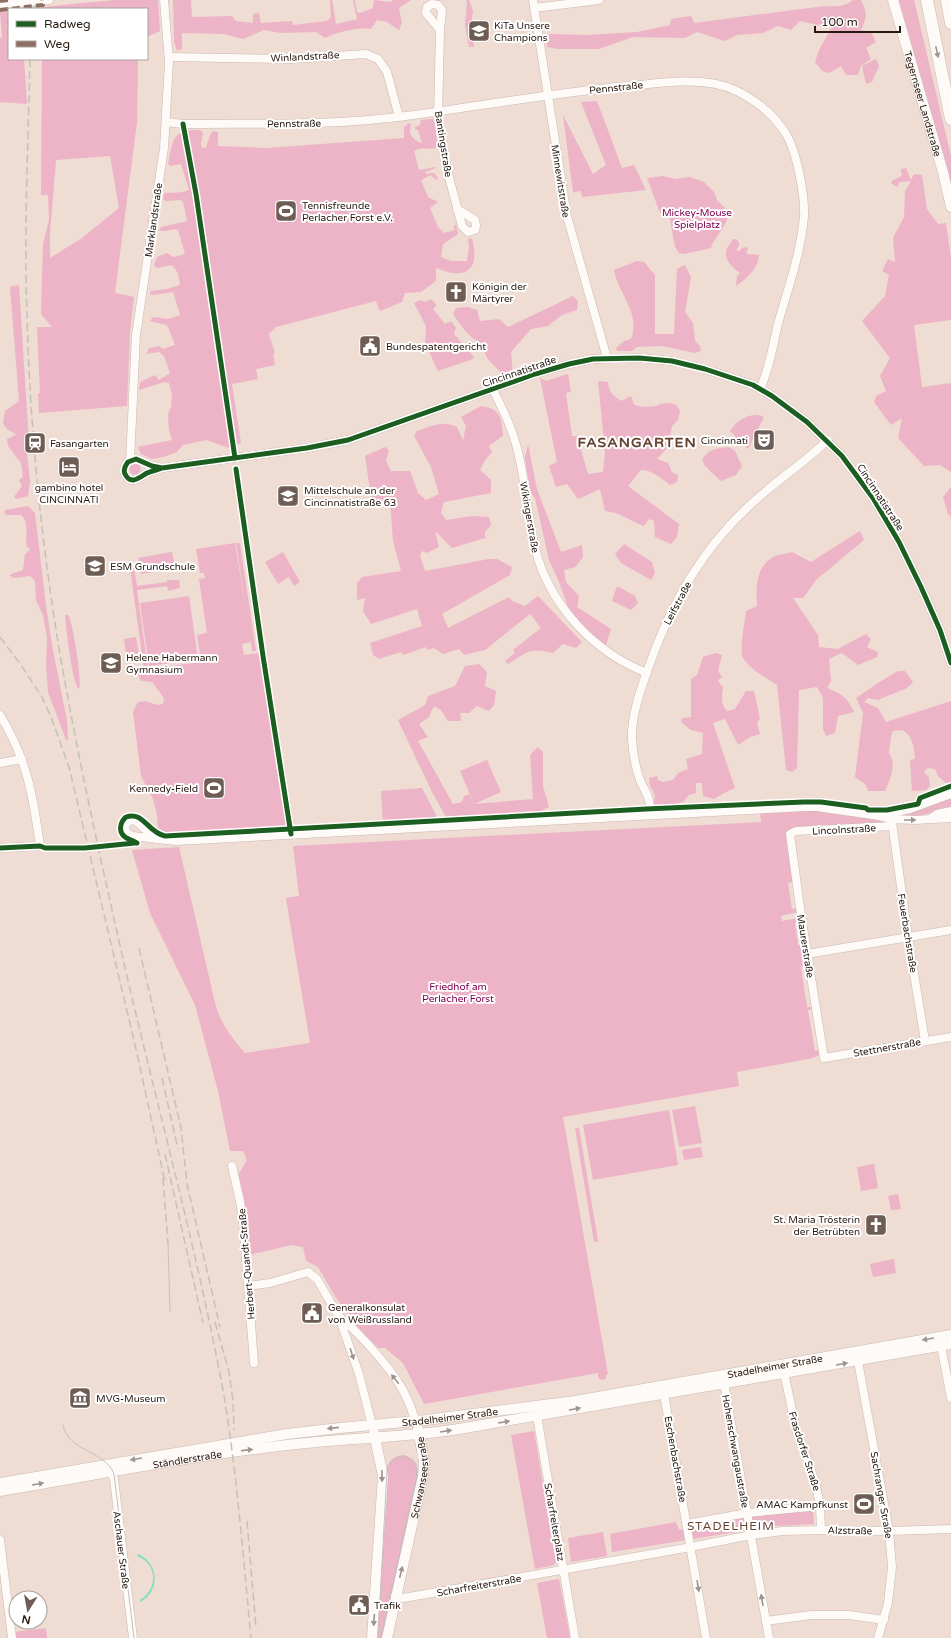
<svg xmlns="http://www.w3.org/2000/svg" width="951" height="1638" font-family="'Varela Round',sans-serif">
<rect width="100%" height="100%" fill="#efdcd3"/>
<g fill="#edb3c6" fill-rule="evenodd">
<polygon points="115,0 158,0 160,31 147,37 147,9 42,9 42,7"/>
<path d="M173,0H191L192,17L232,16L236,21L253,23V14L259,13L261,23L292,21L293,25L327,21L331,17L330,0H332L336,24L357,19L353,0H355L357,12L360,13L373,8L374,0L391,2L393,0H411L399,8L402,23L399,30L387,22L377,20L371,29C357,27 338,32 325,38L316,32L281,33L264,30L243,39L224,34L182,33V49L177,51L174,42Z"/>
<polygon points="466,0 469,0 473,11 471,25 474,47 469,47 465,25 467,3"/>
<path d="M853,0H861C868,15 867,16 861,30L871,32L876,42L866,48L871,59L861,66L858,75H846L841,66L829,73L822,71L815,62L819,50L833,25L828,22L818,25L800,21L791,30L778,26L763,33L737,35L725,41L697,32L685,38L633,37L599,49H558L547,47L545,35L548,34L587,35L637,32L670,25L671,19L691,16L694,23C735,18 776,12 817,7C829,5 843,9 853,0Z"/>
<polygon points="899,0 914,0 951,156 951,191 947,171"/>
<polygon points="9,11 9,59 24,59 27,104 0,102 0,38 2,37 0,12"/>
<path d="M42,59H138L137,122L115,293L134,297L130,333L127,406L39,413L38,393H40L37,327H52L41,314L43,244L49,220L48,195H41ZM110,156L119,208L82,238L50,258V233L56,160Z"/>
<polygon points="876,59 879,66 872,82 866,84 862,66"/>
<polygon points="597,101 622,168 634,165 646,190 582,197 581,191 573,192 563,115 593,174 606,165 581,102"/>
<path d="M429,119H433L436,125L438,147C429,151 422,146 414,151L419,170L436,167V168L425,172L426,174L434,173L438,178L436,180L431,175L421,180L428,197L438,202L430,208L438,227L444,233L455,230L453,226L456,225L458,234L443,244L441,257L451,261H467L469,247L468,238L472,239C476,251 477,271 461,273C452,275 443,270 436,268V281L421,292L405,293L402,302L380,311L376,301L276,327L269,334L275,353L273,354L275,365L256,369L258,379L232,384L241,443L229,448L206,440L183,445L177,452L163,457L152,459L141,454L138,447L172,440L169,430L168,414L171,407L172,394L169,383L164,382L139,390L140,382L155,375L159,380L170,373L164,356L159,352L146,354L149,348L159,346L163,349L175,345L167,325L150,321L153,317L168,319L180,315L173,292L153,295L150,294L151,291L167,289L180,285L178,273L172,265L157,268L154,265L157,257L167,253L173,257L185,254L178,230C172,228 165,233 159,230L161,227L187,221L183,202L180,200L166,201L163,199L164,193C173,192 180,194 189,190L181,164L171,166L168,164C173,141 171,129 200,130L203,133L201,144L202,148L206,147L210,135L213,131L218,132V146L267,148L404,138V127L409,123L411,124C408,134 412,140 422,143L418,130L415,129V127L420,125L421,120Z"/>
<polygon points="906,168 911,180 914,174 922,175 927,209 938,224 946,223 951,258 951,320 914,325 922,387 951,383 951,472 940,465 924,466 898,438 902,418 891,425 874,402 876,396 886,391 880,376 890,358 862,321 885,296 889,275 882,271 888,259 895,262 893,238 904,217 905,191 911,181 900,182 897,187 891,183 893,180 902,176 901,169"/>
<path d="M663,176L675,179L690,177L704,182L714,192L717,200L728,211C729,226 715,235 711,248L684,254L679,253L675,247L669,214L664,211L660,213L647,178Z"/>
<path d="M733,239H736L739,242V246L736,250L739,251L744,247L748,248L746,254L759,255C758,269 747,278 736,286L737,276L740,273C733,268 722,258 727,248C729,245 731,243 733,239Z"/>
<path d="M637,261L644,262L655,275V334H674L677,269L685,265L691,277L685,312L693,323L695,341L700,346L701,351L694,353L662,346L637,347L632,351H617L616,348L624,341L631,339C642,316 617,291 614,270Z"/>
<polygon points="19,285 29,443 26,444 30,481 28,496 17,499 14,497 22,486 19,480 23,477 21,463 8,446 7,439 14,436 16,434 8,430 3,424 5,411 19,401 10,287"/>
<path d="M573,296L578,301L577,310L562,315L548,326L531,329L511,352L513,374L506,378L487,358L481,343C468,337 461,326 453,314L456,308L468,307L477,310L480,321L499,319L508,327Z"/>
<polygon points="431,299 437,305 433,309 445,324 449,322 452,322 456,328 454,334 474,357 473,359 438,371 425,343 426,326 414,303 420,300 426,302"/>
<path d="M568,374L571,392L566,393L572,436H577L588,474L603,472L605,452L598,381L608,382C609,392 612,395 621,401L631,396L634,405L644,407L656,406L660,404L670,403L676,405L680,411L678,420L672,426L668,447L657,459L668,463L672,472L678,475L677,482L670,485C661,478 652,470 641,470L628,486L679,524L677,537L671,544L655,537L654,521L649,519L644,526C630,521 619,512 605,511L600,489L578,499L567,484L556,487L549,466L557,462L540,378L546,381Z"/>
<path d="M481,406C500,408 502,418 503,436L489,446L492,452L485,460L480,470L491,480V493L444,502L441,513L446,520L472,516L489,517L491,525L485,532V538L452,548L435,531L439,547L427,553L422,551L420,556L425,571L489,559H497L512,567L510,575L442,614L448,628L509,597L512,601L525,606L538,596L582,642L576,648L563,644L553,653C529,647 527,652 508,664L505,661L515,653L513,650L541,628L530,614L485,650L464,655L459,649L443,654L434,648L427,650L426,647L403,655L401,652L379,659L373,655L370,643L422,626L417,609L371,624L363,611L365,598L357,600V583L362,577L401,571L393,541L390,502L372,504L365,456L385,447L389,450L386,461L391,471H410L418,493L426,500L439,494L431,467L414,436L417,431C432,426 442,420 457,427L463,440L466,426L461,417Z"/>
<path d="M757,415L764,417L748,449L730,431C737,421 745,415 757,415Z"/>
<polygon points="528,444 537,489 561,552 582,545 583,557 575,567 564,570 566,582 579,596 577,607 611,629 606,645 586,629 568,607 559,582 549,560 535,498 530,492 525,458"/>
<path d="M729,447L735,451L742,466L736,475L721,481L705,466L702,460C708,449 717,448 729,447Z"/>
<circle cx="135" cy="469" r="5.5"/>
<polygon points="951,487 951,517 948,514 943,497"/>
<path d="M28,506L35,513L46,606L52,645L67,721L68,740H66L48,692L46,666L47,637L43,615L36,600L35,581L30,576L13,578L9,575L23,570L25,554L30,550L26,545C26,534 29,523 21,515H6L4,513L5,510Z"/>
<path d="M860,531L864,540L816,580L803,598H793L818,635L819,647L838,649L866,634L871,639L867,647L878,652L877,657L858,665L842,653L829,659L831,681L827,688C842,694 847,697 854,712L838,716L835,733L826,736L823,729V698L817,687L799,690L797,768L792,772L786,770L777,685C765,677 751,670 743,658C739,650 745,621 746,611L757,606C756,588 755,568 773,557C778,554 786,554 792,552L811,562Z"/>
<path d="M235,543L246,610L236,543H240L256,651H252L251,642L242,644L244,655L259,653L287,826L167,833L158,828L157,814L153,799L141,776L133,712L138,702C151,699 151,707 163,704L164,698L152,682L141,681L136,671L144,669L130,568H134L137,586L167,582V580H179L180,588L168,591L167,586L137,590L148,669L201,662L197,635L207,633L199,579L205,578L204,573H200L196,549Z"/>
<polygon points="624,544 652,562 655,573 651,580 621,563 615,554"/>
<polygon points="172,552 175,569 141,574 138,558"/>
<polygon points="283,552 300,582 294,586 289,577 278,584 265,562"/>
<polygon points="617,586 635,596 638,603 631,610 612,601"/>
<polygon points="189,596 198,659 149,666 140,603"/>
<path d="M65,615H68C73,621 82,683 79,689C72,684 66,627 65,615Z"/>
<polygon points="136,637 140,660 127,662 124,639"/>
<path d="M716,653L722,655L718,671L722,677L718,681L723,687C722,696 720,704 727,711L735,709L746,691H754L760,719L757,722L760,734L750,737L738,745L725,719L713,723L735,788L724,793L714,799L703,796L702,783H696V793L689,795L683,802L661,808L656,806L654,804L655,795L650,786L649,778L657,776L658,780L663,782L673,780L678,773L688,769L686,759L702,754L703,733L691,730L681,722L682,718L691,717V679L697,675L703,657Z"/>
<polygon points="479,664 487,672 485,686 496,691 494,705 489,711 477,706 469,713 460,713 461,721 448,721 441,710 434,706 429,717 419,724 428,737 418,741 453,804 462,802 464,796 469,794 474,804 533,799 530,755 538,747 543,752 543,786 549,807 539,812 446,817 432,792 398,720 425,705 428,696 455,686 465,666"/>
<path d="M898,671H905L913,682L907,688L878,700L868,698L864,702L878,708L886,722L951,701V782L948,785L938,776L935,769L928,768L924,772L929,778L930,786L926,790L912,791L910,760L915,759C914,747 913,737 903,730L893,731L891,736L889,753C897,764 890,780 885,791H868L866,785L855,777L863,713L856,698L878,683Z"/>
<polygon points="487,760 501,792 474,804 460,771"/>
<polygon points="422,788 436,815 436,821 383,824 381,791"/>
<polygon points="951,797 951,808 918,816 905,815 905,813"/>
<path d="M816,810L884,820V824L791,830L793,882L788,883L792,909L797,908V912L781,916L782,921L798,918L799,922L795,923L798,945H802L806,966L801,967L807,1007H812L813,1009L808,1010L815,1051L820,1050L819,1055L813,1058L737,1072L739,1086L563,1117L608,1374L606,1375V1379L601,1380L598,1377V1373L424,1404L403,1363L385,1348H378L356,1325L336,1298L318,1267L306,1261L303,1247L292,1245L249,1255L238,1175L247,1160L243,1151H230L218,1091L195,1005L150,913L132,850L179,847L215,1003C221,1024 231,1037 245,1053L310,1043L286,898L299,896L293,846L761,822L760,813Z"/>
<polygon points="695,1106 702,1143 679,1147 672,1110"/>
<polygon points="669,1110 678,1165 593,1180 583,1125"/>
<polygon points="575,1128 579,1128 598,1241 594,1242"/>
<polygon points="701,1147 703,1157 684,1160 682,1150"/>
<polygon points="874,1164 878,1188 861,1191 857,1167"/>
<polygon points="898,1194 901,1209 891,1210 888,1196"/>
<polygon points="894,1259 896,1273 873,1277 870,1264"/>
<polygon points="534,1431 556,1562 554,1565 535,1569 511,1435"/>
<path d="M404,1455C414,1458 419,1464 418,1475L403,1543L404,1544L384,1638H375L385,1471C389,1461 393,1456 404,1455Z"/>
<polygon points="813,1510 814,1524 774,1526 612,1552 610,1534 676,1522 679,1530 743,1517"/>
<polygon points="603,1532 607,1556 571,1562 568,1538"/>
<polygon points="559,1579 570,1638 547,1638 537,1583"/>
<polygon points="46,1628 47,1638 15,1638 14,1632"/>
</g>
<path fill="#85e1c2" d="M138,1554C159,1562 161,1592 140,1602V1600C158,1589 158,1564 137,1556Z"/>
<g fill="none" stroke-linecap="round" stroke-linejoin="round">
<g stroke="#cabab1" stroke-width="9">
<g id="minor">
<polyline points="533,0 567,216 607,358"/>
<polyline points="38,1 49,0"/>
<polyline points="0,5 29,2"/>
<polyline points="534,8 599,0"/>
<polyline points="440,30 426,13 427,7 432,4 438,5 442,10 440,30 438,116 446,166 462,226 468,232 475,230 476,226 475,220 457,209"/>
<polyline points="169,57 289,59 366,54 378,59 387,72 399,117"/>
<path d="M166,122L183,124C257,123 333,126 406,116C480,106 553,93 627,86C655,84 687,78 716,84C744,90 771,110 786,134C797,152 805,196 804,216C801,252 789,286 779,320C773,343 770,368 760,389"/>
<path d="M493,390C501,406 509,421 514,438C526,473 526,512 535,548C549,604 593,652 647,673"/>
<polyline points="130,461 136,335 164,148 169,62 164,0"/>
<path d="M162,468L152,466L136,459L128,462C125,466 123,470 125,474C131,486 140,477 147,473C152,471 157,470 162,468L307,448L348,440L535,374L569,364L593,359L639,358L672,361L705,369L753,385L772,396L807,422L842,456L873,498L899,542L921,587L940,630L951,663"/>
<path d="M0,715C27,759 33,795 40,846L0,848"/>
<polyline points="0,763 22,759"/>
<path d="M652,814C650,809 650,803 648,797C646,791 642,786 640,780C635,767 633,753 632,739C631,715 641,689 649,666C670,606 702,549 749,506C774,482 803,464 828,440"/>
<polyline points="881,815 910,809 951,794"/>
<polyline points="931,818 937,814 951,811"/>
<polyline points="892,822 908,937 925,1041"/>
<polyline points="892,826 796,831 790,834 801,915 824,1058 951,1037"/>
<polyline points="156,839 135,820 129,821 125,826 126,832 132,836 176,841 804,807 817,807 879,816 891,819 915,820 951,818"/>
<polyline points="807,954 951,930"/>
<polyline points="232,1166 240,1201 243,1221 254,1363"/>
<polyline points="248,1286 270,1283 308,1272 317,1279 339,1317 359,1374 372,1425"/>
<path d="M340,1317C360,1334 388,1365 401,1387C408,1398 412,1410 416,1422"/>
<polyline points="941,1346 951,1398"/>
<polyline points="857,1356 889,1531 892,1567 888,1603 878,1638"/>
<polyline points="784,1372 796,1429 815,1481 820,1506"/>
<polyline points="724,1383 769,1638"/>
<polyline points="664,1394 706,1638"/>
<polyline points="536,1410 575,1638"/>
<polyline points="109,1468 114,1479 133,1638"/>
<polyline points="687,1524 747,1513 820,1506 821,1530"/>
<polyline points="0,1540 12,1638"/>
<polyline points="395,1596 403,1598 438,1592 691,1547 751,1535 783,1531 821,1530 889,1531 951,1529"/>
<polyline points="766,1621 811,1615 849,1615 884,1620"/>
</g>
</g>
<g stroke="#cabab1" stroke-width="11">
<g id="major">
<path id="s1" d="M893,0L943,172L951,207"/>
<path id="s2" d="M0,1483L287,1434L340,1428L426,1420L575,1401L951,1335"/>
<path id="s3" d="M0,1491C95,1475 191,1456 287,1445C344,1438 402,1438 459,1429L951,1344"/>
<polyline points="372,1638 383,1476 374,1433"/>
<path id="s4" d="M387,1638L423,1476L424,1461L418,1429"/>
</g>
</g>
<g stroke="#cabab1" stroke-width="13">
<g id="highway">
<polyline points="927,0 951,119"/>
<polyline points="947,0 951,23"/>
</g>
</g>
<use href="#minor" stroke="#fdfaf8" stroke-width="8"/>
<use href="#major" stroke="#fdfaf8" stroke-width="10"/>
<use href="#highway" stroke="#fdfaf8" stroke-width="12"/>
<g stroke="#c5c0bd" stroke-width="1">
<polyline points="168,1244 170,1311"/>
<path d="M63,1425C68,1452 105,1450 114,1474L134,1638"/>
<path d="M378,1638L387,1470C393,1450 419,1455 417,1475L381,1638"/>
</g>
<g stroke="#c5c0bd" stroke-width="1.5" stroke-dasharray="8 4" stroke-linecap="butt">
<polyline points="34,9 35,0"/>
<path d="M30,59C28,145 24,231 27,316C30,424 40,530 57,636C75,745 99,852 123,959C156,1103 196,1245 223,1390C237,1472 243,1556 251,1638"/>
<polyline points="0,637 21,665 42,697 51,717 69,767 136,1049 165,1182"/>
<polyline points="139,948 181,1128 187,1184 220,1327"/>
<polyline points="162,1078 178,1149"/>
<polyline points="165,1154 203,1323"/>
<polyline points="163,1178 168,1244"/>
<polyline points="215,1322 229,1372 233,1401 234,1430"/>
<polyline points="247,1521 256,1628"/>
</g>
<g stroke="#cabab1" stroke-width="9" stroke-linecap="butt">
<polyline id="minor-bridge" points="29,2 38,1"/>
</g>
<use href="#minor-bridge" stroke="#fdfaf8" stroke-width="8"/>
<g stroke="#8d6e63" stroke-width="4" stroke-dasharray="8 4" stroke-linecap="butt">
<polyline points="0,1 8,0"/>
<polyline points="0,10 43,5 42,0"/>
<polyline points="57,484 57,487"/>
</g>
<g stroke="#fff" stroke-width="8">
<g id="cycleway">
<polyline points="183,124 196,194 235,458"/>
<path d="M162,468L152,466L136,459L128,462C125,466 123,470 125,474C131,486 140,477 147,473C152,471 157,470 162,468L307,448L348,440L535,374L569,364L593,359L639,358L672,361L705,369L753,385L772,396L807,422L842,456L873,498L899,542L921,587L940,630L951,663"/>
<polyline points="236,469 263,656 291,834"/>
<path d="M137,843C133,840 129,840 125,837C118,832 120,822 126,817C144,811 147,832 165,836L646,809L804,802H821L866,808L868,810H887L918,804L920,798L951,786"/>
<polyline points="0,848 40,846 45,848 85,848 135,843"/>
</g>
</g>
<use href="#cycleway" stroke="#1b5e20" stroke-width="5"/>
</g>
<defs><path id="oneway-solid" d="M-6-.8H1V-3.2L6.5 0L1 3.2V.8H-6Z"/></defs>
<g fill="#9d9490">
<use href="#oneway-solid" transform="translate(937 52) rotate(78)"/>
<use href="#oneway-solid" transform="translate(910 820)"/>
<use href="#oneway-solid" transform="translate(928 1339) rotate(170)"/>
<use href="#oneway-solid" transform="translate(352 1354) rotate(72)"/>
<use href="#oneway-solid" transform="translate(842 1364) rotate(-10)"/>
<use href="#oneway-solid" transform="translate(395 1379) rotate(-128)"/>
<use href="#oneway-solid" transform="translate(575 1409) rotate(-10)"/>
<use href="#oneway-solid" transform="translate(504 1422) rotate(-9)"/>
<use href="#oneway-solid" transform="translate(333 1428) rotate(174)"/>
<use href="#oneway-solid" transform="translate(446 1431) rotate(-9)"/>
<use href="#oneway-solid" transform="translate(247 1450) rotate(-7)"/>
<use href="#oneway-solid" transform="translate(136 1459) rotate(170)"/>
<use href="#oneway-solid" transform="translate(382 1476) rotate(89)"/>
<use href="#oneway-solid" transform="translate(38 1484) rotate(-10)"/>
<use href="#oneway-solid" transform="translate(401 1572) rotate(-77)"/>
<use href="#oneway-solid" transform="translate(698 1586) rotate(81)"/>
<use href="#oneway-solid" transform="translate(762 1600) rotate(-100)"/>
<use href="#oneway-solid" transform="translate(374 1620) rotate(94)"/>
</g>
<defs>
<g id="school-square" transform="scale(1.15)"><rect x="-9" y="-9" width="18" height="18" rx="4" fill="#6d5d54" stroke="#fff"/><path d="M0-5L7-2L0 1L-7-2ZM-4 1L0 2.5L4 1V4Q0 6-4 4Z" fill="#fff"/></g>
<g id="stadium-square" transform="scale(1.15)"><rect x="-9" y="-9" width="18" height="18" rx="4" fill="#6d5d54" stroke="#fff"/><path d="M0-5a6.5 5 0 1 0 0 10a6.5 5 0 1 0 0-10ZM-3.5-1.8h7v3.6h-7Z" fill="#fff"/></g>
<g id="church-square" transform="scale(1.15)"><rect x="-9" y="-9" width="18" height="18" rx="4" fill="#6d5d54" stroke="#fff"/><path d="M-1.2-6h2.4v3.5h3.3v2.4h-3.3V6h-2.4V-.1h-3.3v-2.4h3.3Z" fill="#fff"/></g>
<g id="civic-square" transform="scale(1.15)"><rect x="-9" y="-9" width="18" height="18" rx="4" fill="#6d5d54" stroke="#fff"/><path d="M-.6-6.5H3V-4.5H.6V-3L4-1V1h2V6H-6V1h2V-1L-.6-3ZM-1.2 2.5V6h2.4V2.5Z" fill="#fff"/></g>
<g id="theatre-square" transform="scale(1.15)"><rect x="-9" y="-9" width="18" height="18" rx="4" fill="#6d5d54" stroke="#fff"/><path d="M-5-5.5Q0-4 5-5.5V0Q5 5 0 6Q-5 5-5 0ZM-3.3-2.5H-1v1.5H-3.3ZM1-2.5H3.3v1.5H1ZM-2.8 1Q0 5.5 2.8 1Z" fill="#fff"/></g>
<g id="station-square" transform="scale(1.15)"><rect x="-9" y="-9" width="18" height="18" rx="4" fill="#6d5d54" stroke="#fff"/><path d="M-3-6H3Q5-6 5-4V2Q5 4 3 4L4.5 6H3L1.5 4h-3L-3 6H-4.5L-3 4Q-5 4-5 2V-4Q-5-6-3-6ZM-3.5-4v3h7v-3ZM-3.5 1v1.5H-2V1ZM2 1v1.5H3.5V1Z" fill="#fff"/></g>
<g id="hotel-square" transform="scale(1.15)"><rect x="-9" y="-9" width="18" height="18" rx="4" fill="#6d5d54" stroke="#fff"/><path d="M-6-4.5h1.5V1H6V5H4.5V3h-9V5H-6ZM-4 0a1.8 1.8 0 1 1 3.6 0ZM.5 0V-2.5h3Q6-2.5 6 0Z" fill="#fff"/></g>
<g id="museum-square" transform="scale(1.15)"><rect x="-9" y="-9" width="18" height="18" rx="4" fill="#6d5d54" stroke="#fff"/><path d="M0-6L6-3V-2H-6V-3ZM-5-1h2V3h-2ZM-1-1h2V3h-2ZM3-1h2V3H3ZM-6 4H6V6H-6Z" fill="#fff"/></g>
</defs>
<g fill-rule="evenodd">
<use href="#school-square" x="479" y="31"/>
<use href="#stadium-square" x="286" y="211"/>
<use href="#church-square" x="456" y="292"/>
<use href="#civic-square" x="370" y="346"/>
<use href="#theatre-square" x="764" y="440"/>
<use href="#station-square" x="35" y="443"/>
<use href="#hotel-square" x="69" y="467"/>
<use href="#school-square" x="288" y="496"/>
<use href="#school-square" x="95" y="566"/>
<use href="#school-square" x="111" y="663"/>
<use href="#stadium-square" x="214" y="788"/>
<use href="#church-square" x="876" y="1225"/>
<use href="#civic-square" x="312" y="1313"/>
<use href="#museum-square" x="80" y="1398"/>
<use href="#stadium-square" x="864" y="1504"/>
<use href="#civic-square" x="359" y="1605"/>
</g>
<g text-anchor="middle" stroke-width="4" stroke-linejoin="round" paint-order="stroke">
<g font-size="10" fill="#271810" stroke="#fff" text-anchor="start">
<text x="494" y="29">KiTa Unsere<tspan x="494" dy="12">Champions</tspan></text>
<text x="302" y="209">Tennisfreunde<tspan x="302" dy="12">Perlacher Forst e.V.</tspan></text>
<text x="472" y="290">Königin der<tspan x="472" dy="12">Märtyrer</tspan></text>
<text x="386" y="350">Bundespatentgericht</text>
<text x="748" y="444" text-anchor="end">Cincinnati</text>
<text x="50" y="447">Fasangarten</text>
<text x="69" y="491" text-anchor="middle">gambino hotel<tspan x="69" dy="12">CINCINNATI</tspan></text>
<text x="304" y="494">Mittelschule an der<tspan x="304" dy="12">Cincinnatistraße 63</tspan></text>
<text x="110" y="570">ESM Grundschule</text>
<text x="126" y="661">Helene Habermann<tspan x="126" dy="12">Gymnasium</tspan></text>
<text x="198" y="792" text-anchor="end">Kennedy-Field</text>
<text x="860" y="1223" text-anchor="end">St. Maria Trösterin<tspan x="860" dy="12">der Betrübten</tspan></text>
<text x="328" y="1311">Generalkonsulat<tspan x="328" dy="12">von Weißrussland</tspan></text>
<text x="96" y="1402">MVG-Museum</text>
<text x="848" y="1508" text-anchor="end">AMAC Kampfkunst</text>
<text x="374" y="1609">Trafik</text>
</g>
<g font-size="10" fill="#271810" stroke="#fff">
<text transform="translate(305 56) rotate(-3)" y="4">Winlandstraße</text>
<text transform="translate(616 87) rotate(-6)" y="4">Pennstraße</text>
<text dy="4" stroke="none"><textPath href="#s1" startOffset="108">Tegernseer Landstraße</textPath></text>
<text transform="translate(294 123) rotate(-1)" y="4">Pennstraße</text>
<text transform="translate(444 144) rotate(81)" y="4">Bantingstraße</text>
<text transform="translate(561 181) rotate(81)" y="4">Minnewitstraße</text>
<text transform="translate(153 220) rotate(-82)" y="4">Marklandstraße</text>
<text transform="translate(519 371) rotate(-19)" y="4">Cincinnatistraße</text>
<text transform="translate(881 497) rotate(57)" y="4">Cincinnatistraße</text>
<text transform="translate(530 517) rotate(80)" y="4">Wikingerstraße</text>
<text transform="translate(677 603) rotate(-62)" y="4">Leifstraße</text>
<text transform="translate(844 829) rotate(-3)" y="4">Lincolnstraße</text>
<text transform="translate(908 933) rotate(81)" y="4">Feuerbachstraße</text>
<text transform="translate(806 946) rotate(81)" y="4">Maurerstraße</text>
<text transform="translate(887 1047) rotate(-10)" y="4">Stettnerstraße</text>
<text transform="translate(246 1264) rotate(-95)" y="4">Herbert-Quandt-Straße</text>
<text dy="4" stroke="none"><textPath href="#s2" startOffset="784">Stadelheimer Straße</textPath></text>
<text dy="4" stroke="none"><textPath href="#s2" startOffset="455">Stadelheimer Straße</textPath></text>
<text transform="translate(736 1451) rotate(80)" y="4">Hohenschwangaustraße</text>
<text transform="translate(805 1451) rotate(72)" y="4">Frasdorfer Straße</text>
<text dy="4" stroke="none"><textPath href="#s3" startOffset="190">Ständlerstraße</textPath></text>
<text transform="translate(676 1459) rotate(80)" y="4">Eschenbachstraße</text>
<text dy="4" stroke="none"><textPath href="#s4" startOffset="164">Schwanseestraße</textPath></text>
<text transform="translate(882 1495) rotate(80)" y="4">Sachranger Straße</text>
<text transform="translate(555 1522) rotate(80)" y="4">Scharfreiterplatz</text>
<text transform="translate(850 1530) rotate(1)" y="4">Alzstraße</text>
<text transform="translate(122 1550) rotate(83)" y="4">Aschauer Straße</text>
<text transform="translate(479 1585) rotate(-10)" y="4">Scharfreiterstraße</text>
</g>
<g font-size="10" fill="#810253" stroke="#fff">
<text x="697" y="216">Mickey-Mouse<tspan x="697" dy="12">Spielplatz</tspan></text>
<text x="458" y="990">Friedhof am<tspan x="458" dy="12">Perlacher Forst</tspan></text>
</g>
<g font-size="12" letter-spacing="1" fill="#65422f" stroke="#fff">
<text x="731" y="1530">STADELHEIM</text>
</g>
<g font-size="14" font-weight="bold" letter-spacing="1" fill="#65422f" stroke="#fff">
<text x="637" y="447">FASANGARTEN</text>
</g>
</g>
<rect x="8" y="8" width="140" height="52" fill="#ffffff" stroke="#a9a39f"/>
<rect x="16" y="21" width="20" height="6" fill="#1b5e20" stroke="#a9a39f"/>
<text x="44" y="28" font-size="12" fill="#271810">Radweg</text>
<rect x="16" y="41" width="20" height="6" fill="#8d6e63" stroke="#a9a39f"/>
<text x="44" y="48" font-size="12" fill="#271810">Weg</text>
<g transform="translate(28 1610) rotate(191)"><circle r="19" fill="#ffffff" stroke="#a9a39f"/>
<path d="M0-3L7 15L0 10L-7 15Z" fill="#6d5d54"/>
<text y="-6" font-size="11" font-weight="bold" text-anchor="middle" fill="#271810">N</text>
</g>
<path d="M815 26v6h85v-6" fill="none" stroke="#271810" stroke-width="2"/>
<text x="821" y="26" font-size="12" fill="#271810" stroke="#ffffff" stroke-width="3" paint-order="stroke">100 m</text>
</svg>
